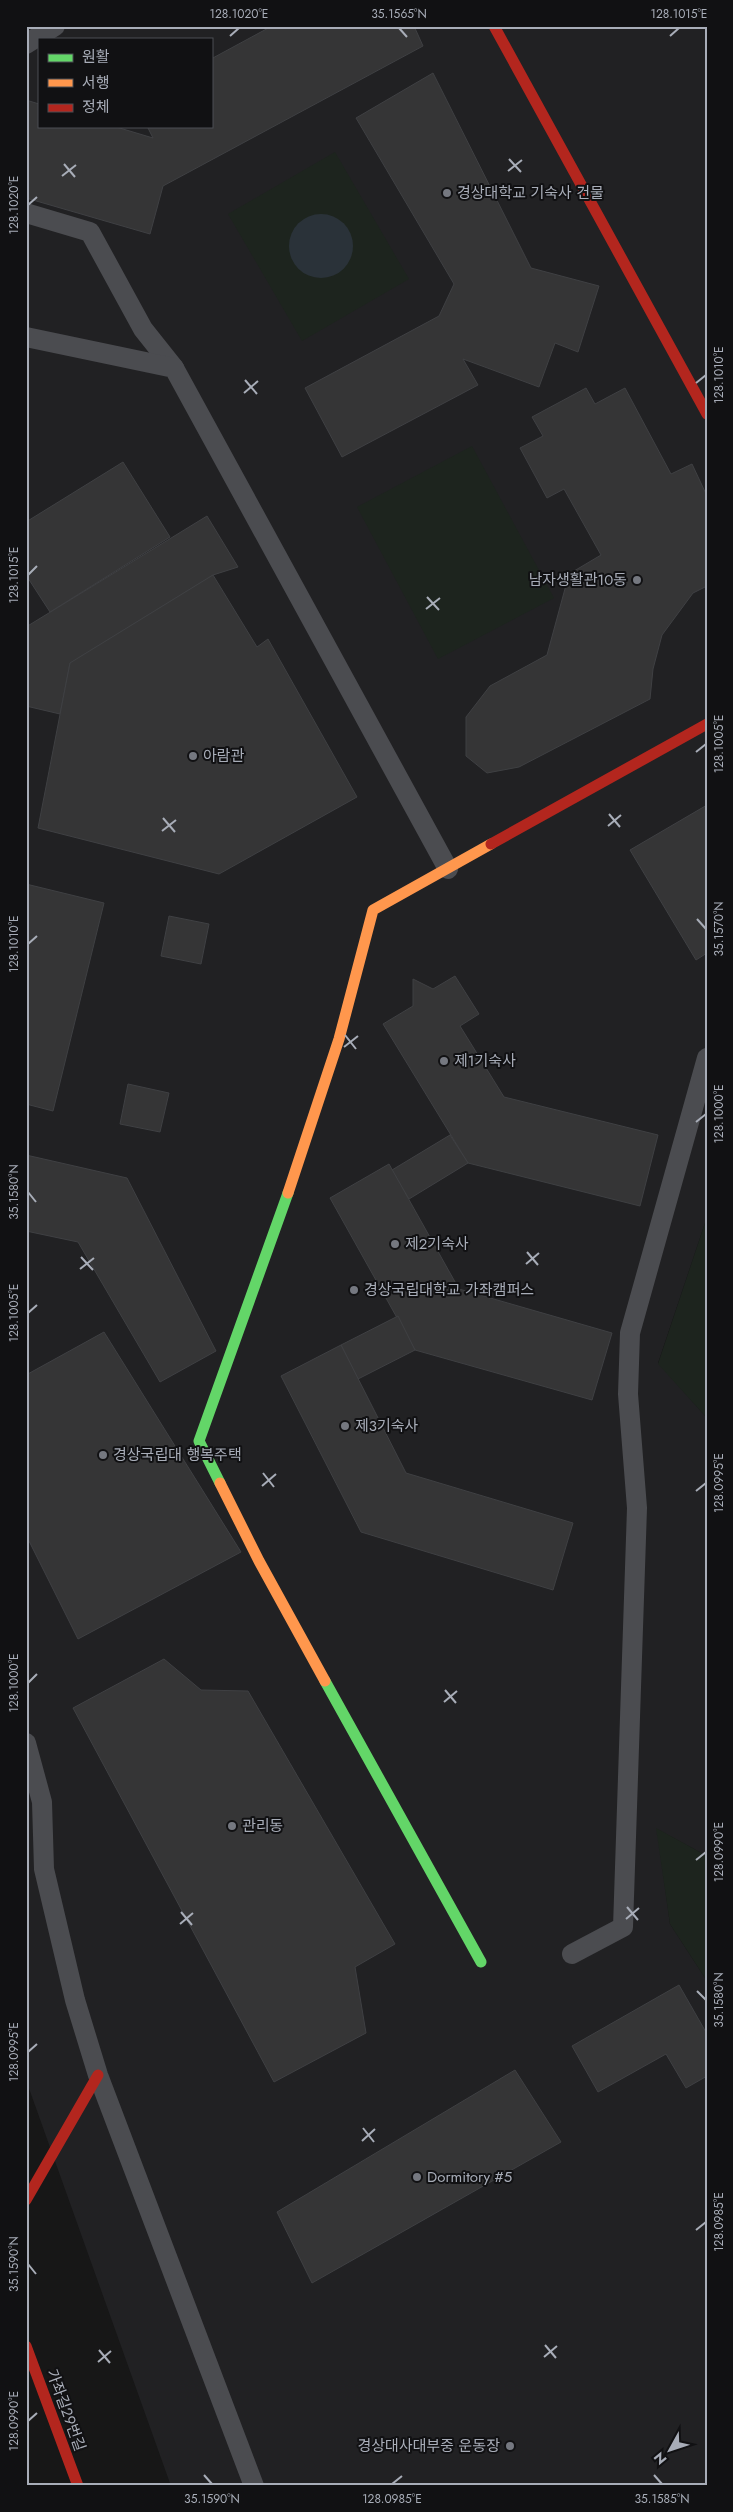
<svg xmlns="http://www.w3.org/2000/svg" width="733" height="2512" font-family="Jost,'Noto Sans KR',sans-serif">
<rect width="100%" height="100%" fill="#171717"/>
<path fill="#212123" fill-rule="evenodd" d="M26,26H707V1217L658,1363L707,1418V1856L657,1829L670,1924L707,1981V2486H171L26,2080ZM39,39H211V126H39Z"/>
<g fill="#1d241e">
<polygon points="335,152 409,279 302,341 228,214"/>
<polygon points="472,446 554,598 438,659 357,507"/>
<polygon points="707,1217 707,1418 658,1364"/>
<polygon points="656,1828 707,1856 707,1981 670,1924"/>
</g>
<circle fill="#2a3239" cx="321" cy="246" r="32"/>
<g fill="#353536" stroke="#3f4043">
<polygon points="272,26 414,26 423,46 163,186 150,234 26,198 26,100 39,104 39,126 113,126 153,138 147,126 211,126 211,59"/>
<polygon points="433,73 531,268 599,286 578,352 555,343 539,387 463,359 478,385 342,457 305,388 439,316 454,284 356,118"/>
<polygon points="586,388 595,404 625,388 671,474 692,464 707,496 707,586 693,593 662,635 653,669 650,699 519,767 487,773 466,756 466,717 490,686 547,655 569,574 601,555 564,489 547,498 520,448 543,436 532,417"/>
<polygon points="123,462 170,537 50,612 26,575 26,522"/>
<polygon points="207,516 238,567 213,575 70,663 60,714 26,706 26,627"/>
<polygon points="213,575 257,647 268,639 357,797 219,874 38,828 70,663"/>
<polygon points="707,805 707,953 696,960 630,850"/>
<polygon points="26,884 104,903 53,1111 26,1104"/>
<polygon points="169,916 209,924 201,964 161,956"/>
<polygon points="455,976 479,1014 460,1026 504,1097 658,1135 640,1206 468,1163 383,1024 413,1006 413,979 433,989"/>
<polygon points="128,1084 169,1093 160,1132 120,1124"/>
<polygon points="450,1135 468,1163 409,1199 392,1170"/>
<polygon points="26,1155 127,1178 216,1351 160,1382 78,1242 26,1231"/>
<polygon points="389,1164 459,1289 612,1333 592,1400 415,1350 330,1198"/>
<polygon points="398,1316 415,1350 358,1379 341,1345"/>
<polygon points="104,1332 241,1552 78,1639 26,1535 26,1375"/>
<polygon points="341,1345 406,1473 573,1523 553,1590 361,1532 281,1376"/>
<polygon points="164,1659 201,1690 248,1691 395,1944 355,1967 366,2033 274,2082 73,1708"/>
<polygon points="679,1985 707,2034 707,2076 686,2088 666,2054 598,2092 572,2046"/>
<polygon points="515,2070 561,2142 312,2283 277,2212"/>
</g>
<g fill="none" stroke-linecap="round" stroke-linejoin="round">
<g stroke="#4b4c50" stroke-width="20">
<polyline points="26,44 55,26"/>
<polyline points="26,213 90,232 143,329 174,368"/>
<polyline points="26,337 174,368 448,869"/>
<polyline points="26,1743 42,1802 44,1869 75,2000 98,2075 254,2486"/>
<polyline points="572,1954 623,1927 637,1508 628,1394 630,1333 707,1058"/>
</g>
<g stroke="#63d668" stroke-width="11">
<polyline points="220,1483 199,1441 288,1193"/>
<polyline points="325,1681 481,1962"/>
</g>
<g stroke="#ff974d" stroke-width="11">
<polyline points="288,1193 339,1039 373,910 491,844"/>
<polyline points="220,1483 259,1561 325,1681"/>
</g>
<g stroke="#b3261e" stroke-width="11">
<polyline points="494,26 707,414"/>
<polyline points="491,844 707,724"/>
<polyline points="26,2200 98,2075"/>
<polyline points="26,2346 78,2486"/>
</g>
</g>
<path fill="none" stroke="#a8adb8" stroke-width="2" d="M399,28L407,37M230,36L239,28M670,36L679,28M509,159L521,172M64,164L75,177M508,171L522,160M62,176L76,165M28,205L37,197M245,380L257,394M696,383L706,375M244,393L258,381M28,575L37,566M427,597L439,610M426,609L440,598M696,752L706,744M609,814L620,827M163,818L175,832M608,826L621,815M162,831L176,820M697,919L706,929M28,944L37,936M345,1035L356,1049M344,1047L358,1036M696,1122L706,1114M28,1192L36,1202M527,1252L538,1265M81,1257L93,1270M526,1264L539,1253M80,1269L94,1258M28,1313L37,1305M263,1473L274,1487M262,1486L276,1474M696,1491L706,1483M28,1683L37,1674M445,1690L456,1703M444,1702L457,1691M696,1860L706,1852M627,1907L638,1920M181,1912L192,1925M626,1919L639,1908M180,1924L193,1913M697,1991L706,2000M28,2052L37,2044M363,2128L374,2142M362,2141L375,2129M696,2230L706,2222M28,2264L36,2274M545,2345L556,2358M99,2350L110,2363M544,2357L557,2346M98,2362L111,2351M28,2421L37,2413M204,2475L212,2484M654,2475L662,2484M392,2484L402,2476"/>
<g fill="#757880" stroke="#111113" stroke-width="2">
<circle cx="447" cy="193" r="5"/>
<circle cx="637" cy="580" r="5"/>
<circle cx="193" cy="756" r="5"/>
<circle cx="444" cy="1061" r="5"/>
<circle cx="395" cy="1244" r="5"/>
<circle cx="354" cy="1290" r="5"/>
<circle cx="345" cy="1426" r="5"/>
<circle cx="103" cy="1455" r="5"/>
<circle cx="232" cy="1826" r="5"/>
<circle cx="417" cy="2177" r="5"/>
<circle cx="510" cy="2446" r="5"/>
</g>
<g text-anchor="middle" stroke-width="4" stroke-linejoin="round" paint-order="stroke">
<g font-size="15" fill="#a8adb8" stroke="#111113" text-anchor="start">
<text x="457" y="198">경상대학교 기숙사 건물</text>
<text x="627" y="585" text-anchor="end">남자생활관10동</text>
<text x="203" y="761">아람관</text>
<text x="454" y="1066">제1기숙사</text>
<text x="405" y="1249">제2기숙사</text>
<text x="364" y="1295">경상국립대학교 가좌캠퍼스</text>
<text x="355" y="1431">제3기숙사</text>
<text x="113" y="1460">경상국립대 행복주택</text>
<text x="242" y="1831">관리동</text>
<text x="427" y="2182">Dormitory #5</text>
<text x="500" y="2451" text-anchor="end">경상대사대부중 운동장</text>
</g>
<g font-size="15" fill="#a8adb8" stroke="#111113">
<text transform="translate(66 2410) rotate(70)" y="5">가좌길29번길</text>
</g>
</g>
<rect width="733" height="2512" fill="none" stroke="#111113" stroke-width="55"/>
<rect x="38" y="38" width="175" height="90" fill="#111113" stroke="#4d4f55"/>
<rect x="48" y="54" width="25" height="8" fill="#63d668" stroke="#4d4f55"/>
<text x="82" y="62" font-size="15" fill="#a8adb8">원활</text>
<rect x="48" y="79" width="25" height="8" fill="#ff974d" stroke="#4d4f55"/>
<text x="82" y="88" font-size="15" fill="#a8adb8">서행</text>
<rect x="48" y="104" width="25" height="8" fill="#b3261e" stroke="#4d4f55"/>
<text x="82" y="112" font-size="15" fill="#a8adb8">정체</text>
<g transform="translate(670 2450) rotate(230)" stroke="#111113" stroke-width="4" paint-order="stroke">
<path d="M0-4L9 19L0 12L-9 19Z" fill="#a8adb8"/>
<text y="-8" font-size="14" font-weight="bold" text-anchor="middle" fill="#a8adb8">N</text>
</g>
<rect x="28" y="28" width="678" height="2456" fill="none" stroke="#a8adb8" stroke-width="2"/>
<g font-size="12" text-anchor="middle" fill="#a8adb8">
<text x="239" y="18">128.1020°E</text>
<text x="399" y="18">35.1565°N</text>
<text x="679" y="18">128.1015°E</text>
<text transform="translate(14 205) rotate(-90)" y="4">128.1020°E</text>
<text transform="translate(719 375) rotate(-90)" y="4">128.1010°E</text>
<text transform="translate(14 575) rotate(-90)" y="4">128.1015°E</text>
<text transform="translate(719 744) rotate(-90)" y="4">128.1005°E</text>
<text transform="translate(719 929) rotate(-90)" y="4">35.1570°N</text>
<text transform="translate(14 944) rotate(-90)" y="4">128.1010°E</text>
<text transform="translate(719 1114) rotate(-90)" y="4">128.1000°E</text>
<text transform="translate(14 1192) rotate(-90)" y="4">35.1580°N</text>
<text transform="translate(14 1313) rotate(-90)" y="4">128.1005°E</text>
<text transform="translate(719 1483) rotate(-90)" y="4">128.0995°E</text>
<text transform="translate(14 1683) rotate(-90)" y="4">128.1000°E</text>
<text transform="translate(719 1852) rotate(-90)" y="4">128.0990°E</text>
<text transform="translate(719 2000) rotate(-90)" y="4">35.1580°N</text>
<text transform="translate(14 2052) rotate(-90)" y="4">128.0995°E</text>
<text transform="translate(719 2222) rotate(-90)" y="4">128.0985°E</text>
<text transform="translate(14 2264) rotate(-90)" y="4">35.1590°N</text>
<text transform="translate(14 2421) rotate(-90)" y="4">128.0990°E</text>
<text x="212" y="2503">35.1590°N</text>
<text x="392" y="2503">128.0985°E</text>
<text x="662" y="2503">35.1585°N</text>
</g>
</svg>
